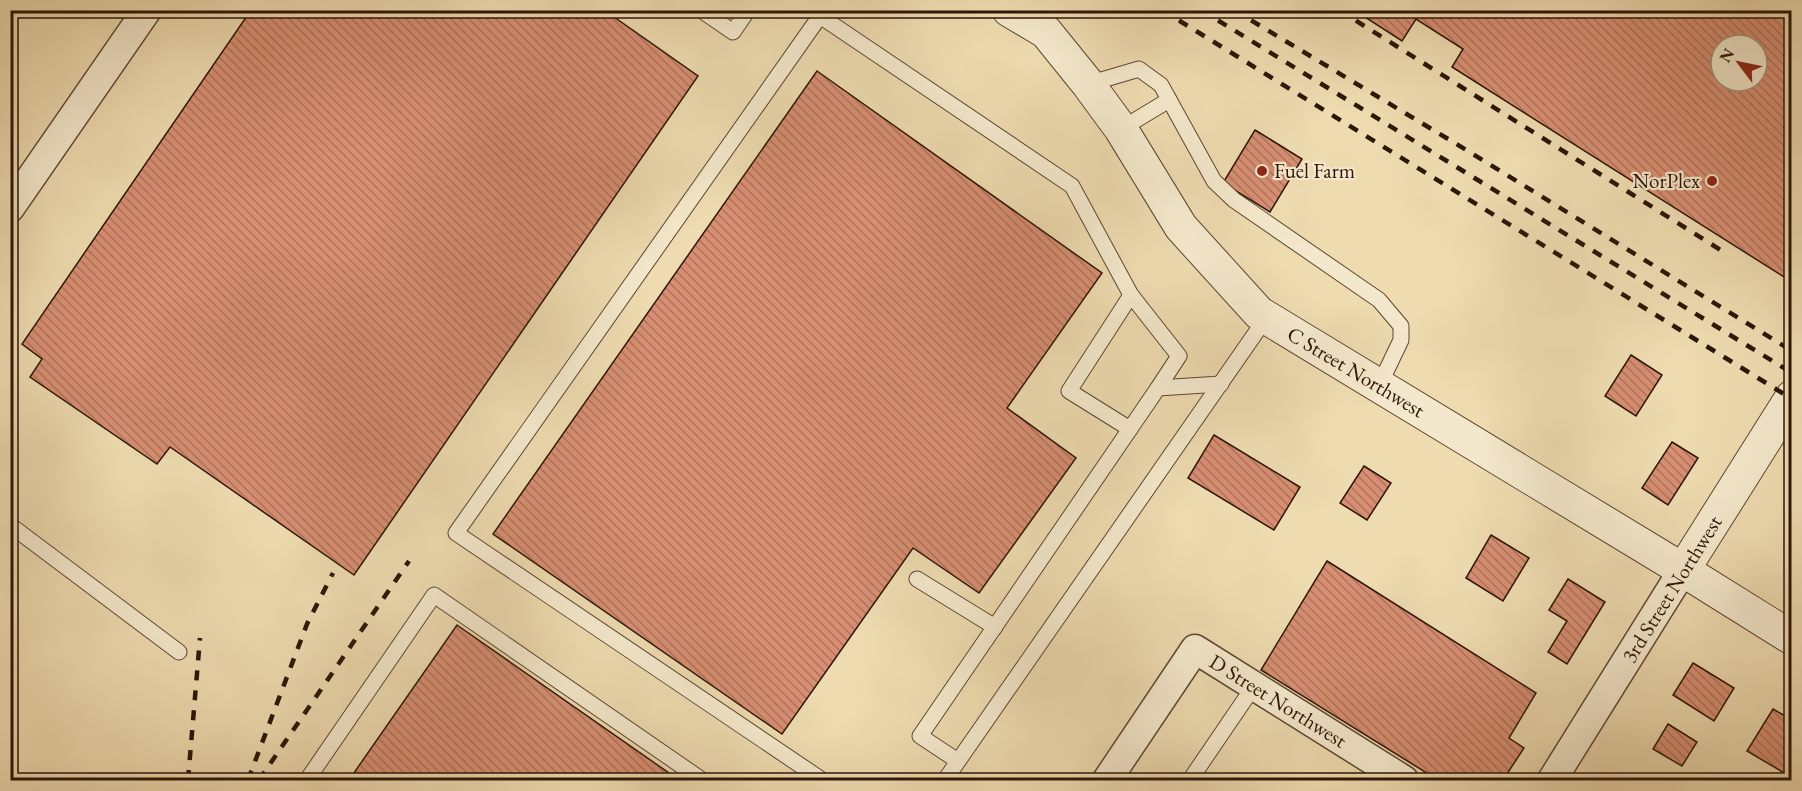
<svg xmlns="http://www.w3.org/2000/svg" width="1802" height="791" font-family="'EB Garamond',serif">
<defs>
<pattern id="building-back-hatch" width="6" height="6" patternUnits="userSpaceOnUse" patternTransform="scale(1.5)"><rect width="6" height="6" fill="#d78e72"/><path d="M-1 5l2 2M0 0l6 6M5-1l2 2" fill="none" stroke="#af735c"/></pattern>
</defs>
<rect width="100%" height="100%" fill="#eedbb0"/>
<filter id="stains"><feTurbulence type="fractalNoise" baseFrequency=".00333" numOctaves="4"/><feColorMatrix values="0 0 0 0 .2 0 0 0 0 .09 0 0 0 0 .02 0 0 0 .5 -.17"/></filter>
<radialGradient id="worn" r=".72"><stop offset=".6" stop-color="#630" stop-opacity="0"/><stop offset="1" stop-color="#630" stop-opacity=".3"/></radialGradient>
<g fill="url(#building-back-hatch)" stroke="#2d1507" stroke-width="1.5" fill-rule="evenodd">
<polygon points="251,10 604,10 698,76 354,575 170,447 157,464 30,377 42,359 22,344"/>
<path d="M1354,10H1775L1792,21V282L1452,67L1463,49L1416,19L1402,41ZM1721,45H1757V81H1721Z"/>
<polygon points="817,71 1102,273 1007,408 1076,458 979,593 913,548 782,734 493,534"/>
<polygon points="1255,130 1302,159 1270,212 1223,183"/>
<polygon points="1631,355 1662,375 1636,416 1605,396"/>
<polygon points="1214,435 1300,487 1274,530 1188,478"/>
<polygon points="1672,442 1698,458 1668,505 1642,488"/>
<polygon points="1364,466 1391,483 1367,520 1340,503"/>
<polygon points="1491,535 1529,558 1503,601 1466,578"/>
<polygon points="1327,561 1536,693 1509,738 1524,748 1503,780 1499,780 1487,773 1482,780 1438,780 1261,670"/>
<polygon points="1568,579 1605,602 1567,664 1548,652 1567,621 1549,610"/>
<polygon points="457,625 679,780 349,780"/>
<polygon points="1693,663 1734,688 1714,721 1673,695"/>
<polygon points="1773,709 1792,720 1792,766 1786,774 1747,751"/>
<polygon points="1668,724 1697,742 1682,766 1653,749"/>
</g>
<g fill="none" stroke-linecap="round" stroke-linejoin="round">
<g stroke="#5d4631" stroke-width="17">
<g id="service">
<polyline points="701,10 733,32 748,10"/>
<polyline points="824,10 820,16 1072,186 1131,295"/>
<polyline points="820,16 456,533 822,780"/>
<polyline points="1088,84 1139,69 1161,85 1214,181 1234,200 1379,300 1401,326 1401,340 1379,386"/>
<polyline points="1121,129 1169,100"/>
<polyline points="1130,429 1069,391 1131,295 1179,356 1158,388"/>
<polyline points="10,525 179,652"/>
<polyline points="917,579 995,627"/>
<polyline points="958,761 920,736 1158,388 1221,384"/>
<polyline points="307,780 434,595 702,780"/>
<polyline points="945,780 1266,318"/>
<polyline points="1190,780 1254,686"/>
</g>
</g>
<g stroke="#5d4631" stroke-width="31">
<g id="minor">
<polyline points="10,208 147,10"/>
<polyline points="1107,780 1195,649 1404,780"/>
<polyline points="1552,780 1683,570"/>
</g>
</g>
<g stroke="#5d4631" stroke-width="35">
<g id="tertiary">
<polyline points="1009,10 1046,32 1088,84 1121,129 1181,227 1259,313 1683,570 1792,638"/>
<polyline points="1683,570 1792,397"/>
</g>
</g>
<use href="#service" stroke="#f4e8cc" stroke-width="15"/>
<use href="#minor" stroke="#f4e8cc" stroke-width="28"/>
<use href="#tertiary" stroke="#f4e8cc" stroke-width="33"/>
<g stroke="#2d1507" stroke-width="4.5" stroke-dasharray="10 10" stroke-linecap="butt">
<polyline points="1162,10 1792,399"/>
<polyline points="1201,10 1792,373"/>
<polyline points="1234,10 1468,151 1792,351"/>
<polyline points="1339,10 1727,254"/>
<polyline points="188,780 200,638"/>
<polyline points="248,780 307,624 333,573"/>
<polyline points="259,780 409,561"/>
</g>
</g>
<g fill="#8f2418" stroke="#f4e8cc" stroke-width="2">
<circle cx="1262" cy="171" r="6"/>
<circle cx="1712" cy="181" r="6"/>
</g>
<g text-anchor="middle" stroke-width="4.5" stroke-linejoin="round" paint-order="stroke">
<g font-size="21" fill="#2d1507" stroke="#f4e8cc" text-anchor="start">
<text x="1274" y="178">Fuel Farm</text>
<text x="1700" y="188" text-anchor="end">NorPlex</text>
</g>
<g font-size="21" fill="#2d1507" stroke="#f4e8cc">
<text transform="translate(1356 372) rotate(31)" y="7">C Street Northwest</text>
<text transform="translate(1672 589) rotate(-58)" y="7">3rd Street Northwest</text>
<text transform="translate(1278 701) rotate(32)" y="7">D Street Northwest</text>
</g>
</g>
<rect width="1802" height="791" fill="none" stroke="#eedbb0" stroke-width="36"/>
<rect x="12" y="12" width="1778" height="767" fill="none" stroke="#2d1507" stroke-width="3"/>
<rect x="18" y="18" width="1766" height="755" fill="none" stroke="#2d1507" stroke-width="1.5"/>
<g transform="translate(1739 63) rotate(302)"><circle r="28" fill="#f4e8cc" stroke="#a4947d" stroke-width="1.5"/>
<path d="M0-4.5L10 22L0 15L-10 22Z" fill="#8f2418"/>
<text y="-9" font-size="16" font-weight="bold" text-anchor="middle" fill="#2d1507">N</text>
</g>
<rect width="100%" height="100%" filter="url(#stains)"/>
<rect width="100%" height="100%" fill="url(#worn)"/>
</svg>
